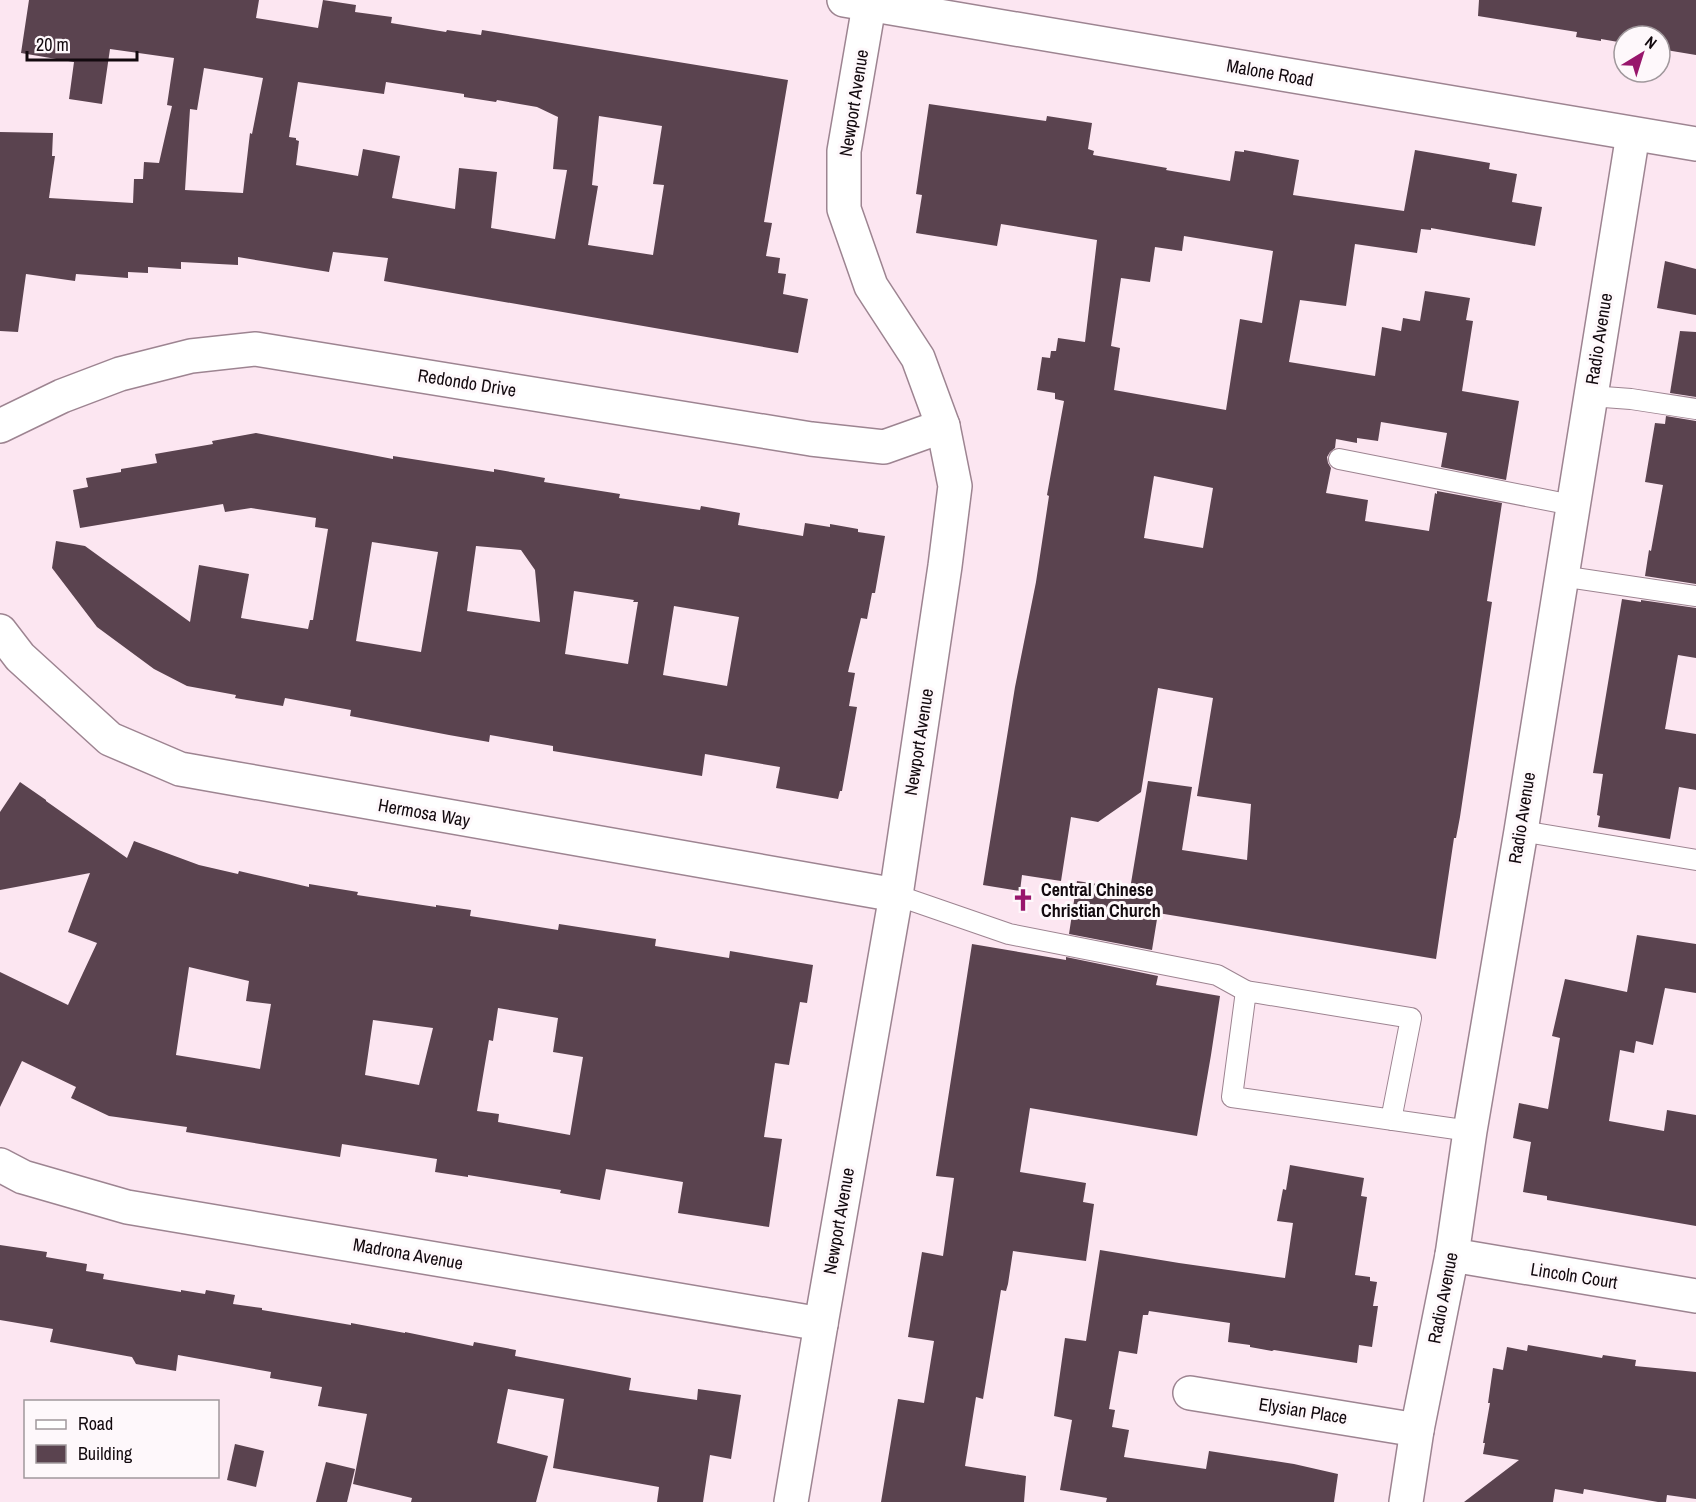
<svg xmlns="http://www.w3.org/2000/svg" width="1696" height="1502" font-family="'Archivo Narrow',sans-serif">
<rect width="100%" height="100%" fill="#fce6f1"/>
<g fill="#5a434f" fill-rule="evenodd">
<path d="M29,0H259L256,18L318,28L323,0L356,5L355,12L392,17L391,23L446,32L447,30L481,35L482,30L788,80L764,222L772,223L766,256L780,258L778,273L786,274L783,294L808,299L798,353L384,281L388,258L333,252L329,272L238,257V265L181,262V269L148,267V273L128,272V278L76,274L75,281L26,274L18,332L0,331V132L53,133L52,156H55L49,198L133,203L134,179H143L144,162L159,163L172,106L167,105L174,58L110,49L102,104L69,99L74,62L21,53ZM204,68L263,78L252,134L250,133L243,193L185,190L190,109L197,110ZM298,82L384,94L386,82L464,94V97L496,102L497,100L537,107L558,117L553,169L567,170L555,239L491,228L497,172L459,168L455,209L392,198L400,156L363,149L358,176L296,165L299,141L296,140V138L289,137ZM599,116L662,126L653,184L664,185L653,255L588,245L598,186L592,185Z"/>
<polygon points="1479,0 1696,0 1696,55 1660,49 1660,36 1624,36 1624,43 1601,39 1601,41 1576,37 1577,32 1478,16"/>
<path d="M929,104L1046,121L1047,116L1092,123L1088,149L1094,151L1093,155L1167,168L1166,170L1230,181L1235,151L1244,152V150L1299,160L1293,195L1404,211L1415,150L1490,163L1489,169L1517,174L1512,202L1542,207L1535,246L1431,228V230L1421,229L1417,253L1355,244L1346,306L1300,300L1289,362L1375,376L1382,327L1401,331L1403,318L1420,321L1425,291L1470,298L1466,320L1473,321L1462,391L1519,401L1506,480L1441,467L1447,433L1381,422L1378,441L1357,438V443L1336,439L1335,448L1330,452L1327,457L1328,463L1331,468L1326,493L1368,500L1365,521L1429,531L1435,493L1437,494V491L1502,503L1487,601L1492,602L1460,817L1456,838H1454L1436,959L1158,913L1152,950L1069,934L1077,881L1130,889L1148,781L1192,787L1182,850L1247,860L1251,804L1197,796L1213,698L1158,688L1141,792L1098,822L1071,817L1061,881L1022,875L1020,891L983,885L1015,687L1036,582L1049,496L1047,495L1064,401L1055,399V393L1037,390L1042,357L1050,358L1051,351H1056L1058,338L1085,342L1097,240L1001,224L997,246L916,233L922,195L916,194ZM1184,236L1273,251L1262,323L1240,319L1226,410L1114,390L1120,348L1111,346L1121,278L1150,282L1155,247L1182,251ZM1154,476L1213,488L1203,548L1144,538Z"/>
<polygon points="1665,261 1696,269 1696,315 1657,308"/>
<polygon points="1680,331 1696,332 1696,397 1670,393"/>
<polygon points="1666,416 1696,421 1696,584 1645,576 1649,550 1651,551 1663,485 1645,482 1655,423 1665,424"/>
<path d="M256,433L393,459V456L494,472V469L545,478L544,482L620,494L619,498L700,510L701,506L740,513L738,525L803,536L805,523L830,527V524L858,529V532L885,536L875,593H872L867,619L861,618L848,672L855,673L849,706L857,707L842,791H840L838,799L776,788L780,767L705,754L702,776L553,751V746L490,735L489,742L449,735L350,716L351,710L285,698L283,706L235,698L236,695L187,686L154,669L97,627L52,568L56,541L85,546L190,622L199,565L249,574L241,618L308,629L310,620H313L328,529L315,527L316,518L251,508L225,512L223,504L80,528L73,490L88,487L86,478L121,472V469L157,463L155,454L213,444L212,441ZM372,542L438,552L421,652L356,641ZM476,546L521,550L535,570L540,622L467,611ZM574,591L634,600L633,602H638L628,664L565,654ZM674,606L739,617L727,686L663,675Z"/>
<polygon points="1622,599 1641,602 1641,600 1696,608 1696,658 1678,655 1665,729 1696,734 1696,790 1679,787 1670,839 1598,827 1600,816 1597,815 1603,774 1593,773"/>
<path d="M20,782L46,800V801L127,858L134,841L199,865L238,874L239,871L309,887V884L358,892L357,895L436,907V905L471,910L470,916L558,930L559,924L656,939L655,946L729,958L730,951L813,965L807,1003L800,1002L789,1065L775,1063L764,1137L782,1139L769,1227L678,1213L683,1182L606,1169L600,1200L560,1193L561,1190L468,1175V1177L435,1172L437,1159L342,1144L340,1157L186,1132L187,1127L109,1116L71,1098L76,1087L22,1061L0,1107V972L68,1005L97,943L68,932L90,873L0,890V812ZM189,967L249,981L246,1001L271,1004L260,1069L176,1055ZM498,1008L558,1018L553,1052L583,1057L570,1135L498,1122L499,1114L477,1111L489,1040L493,1041ZM373,1020L433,1028L419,1085L365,1075Z"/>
<polygon points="1637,935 1696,944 1696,993 1665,988 1653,1045 1636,1041 1634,1053 1620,1050 1609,1121 1664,1131 1667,1110 1696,1115 1696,1226 1547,1200 1547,1196 1523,1192 1531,1142 1513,1138 1519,1103 1548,1109 1560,1038 1552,1036 1565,979 1627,992"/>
<polygon points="972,944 1066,960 1066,957 1158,976 1156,985 1220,996 1211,1055 1197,1136 1030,1108 1020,1172 1086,1183 1083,1202 1094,1204 1086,1261 1013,1251 1008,1284 1006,1291 1001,1290 983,1399 976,1397 965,1466 1026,1476 1024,1502 881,1502 898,1399 924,1403 934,1341 908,1337 922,1252 943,1256 954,1178 936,1176"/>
<polygon points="1290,1165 1364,1178 1361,1196 1367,1197 1355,1275 1370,1277 1370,1281 1377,1282 1373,1306 1378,1306 1372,1347 1359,1345 1357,1363 1274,1350 1272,1351 1250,1347 1250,1345 1228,1342 1230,1323 1149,1311 1148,1315 1143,1315 1137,1354 1119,1351 1109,1409 1115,1410 1112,1427 1129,1430 1124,1457 1206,1469 1209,1451 1294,1464 1338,1474 1334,1502 1106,1502 1107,1498 1060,1490 1072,1420 1054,1416 1065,1338 1086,1341 1100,1250 1179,1263 1285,1278 1293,1223 1277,1221 1283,1189 1286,1190"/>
<polygon points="0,1245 47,1252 46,1257 87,1264 86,1271 104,1274 103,1279 181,1292 181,1290 205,1294 206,1290 235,1295 233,1304 262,1308 262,1310 351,1325 351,1323 405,1333 405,1332 473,1346 474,1342 516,1350 515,1356 631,1378 629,1390 697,1400 698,1389 741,1395 731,1459 710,1455 703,1502 657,1502 659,1487 553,1468 564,1399 508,1389 497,1443 548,1456 536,1502 411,1502 412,1498 353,1484 367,1414 318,1406 322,1387 270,1378 271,1372 178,1355 176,1371 136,1364 132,1357 50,1342 53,1329 0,1320"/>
<polygon points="1528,1345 1602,1358 1603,1355 1636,1360 1635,1366 1696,1372 1696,1499 1667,1495 1666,1502 1658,1502 1584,1489 1583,1494 1555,1489 1553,1502 1464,1502 1519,1460 1483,1454 1485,1443 1483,1443 1490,1403 1488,1403 1493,1368 1503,1370 1507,1347 1527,1351"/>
<polygon points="235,1444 264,1451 256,1487 227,1480"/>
<polygon points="326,1462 355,1469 347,1502 316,1502"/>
</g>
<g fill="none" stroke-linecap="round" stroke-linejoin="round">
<g stroke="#9d8491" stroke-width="22">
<g id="service">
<polyline points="1590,396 1631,399 1696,409"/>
<polyline points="1339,459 1572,505"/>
<polyline points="1561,576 1696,596"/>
<polyline points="1521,831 1696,860"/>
<polyline points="896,895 1009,934 1217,975 1246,991"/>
<polyline points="1391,1120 1411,1018 1246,991 1232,1097 1470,1131"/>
</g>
</g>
<g stroke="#9d8491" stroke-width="36">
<g id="minor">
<polyline points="844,0 1696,144"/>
<polyline points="0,426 62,396 120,374 191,356 256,349 811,439 884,447 943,426"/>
<polyline points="0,631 20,657 110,739 180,769 896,895"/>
<polyline points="0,1165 23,1177 127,1207 821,1324"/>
<polyline points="1452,1255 1696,1296"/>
<polyline points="1190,1393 1417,1430"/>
<polyline points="791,1502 821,1324 896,895 945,566 955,486 943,426 918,358 871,286 844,209 844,151 870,0"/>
<polyline points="1406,1502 1417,1430 1452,1255 1470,1131 1521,831 1633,134"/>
</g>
</g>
<use href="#service" stroke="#fff" stroke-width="20"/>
<use href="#minor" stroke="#fff" stroke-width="33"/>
</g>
<defs>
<g id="church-bare" transform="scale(1.8)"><path d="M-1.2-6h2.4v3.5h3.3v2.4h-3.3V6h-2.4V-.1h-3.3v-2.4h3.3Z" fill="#98166c" stroke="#fef8fb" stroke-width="2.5" paint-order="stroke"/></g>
</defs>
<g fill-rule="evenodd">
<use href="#church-bare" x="1023" y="900"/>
</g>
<g text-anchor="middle" stroke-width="6" stroke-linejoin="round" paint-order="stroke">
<g font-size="18" fill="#12090e" stroke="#fef8fb">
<text transform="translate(1270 73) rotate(10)" y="6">Malone Road</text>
<text transform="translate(854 103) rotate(-81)" y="6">Newport Avenue</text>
<text transform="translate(1599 339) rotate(-81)" y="6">Radio Avenue</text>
<text transform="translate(467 383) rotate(9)" y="6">Redondo Drive</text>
<text transform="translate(919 742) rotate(-81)" y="6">Newport Avenue</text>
<text transform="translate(424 813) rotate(10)" y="6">Hermosa Way</text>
<text transform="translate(1522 818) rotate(-81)" y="6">Radio Avenue</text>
<text transform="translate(839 1221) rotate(-80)" y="6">Newport Avenue</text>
<text transform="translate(408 1254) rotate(10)" y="6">Madrona Avenue</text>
<text transform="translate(1574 1276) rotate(9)" y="6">Lincoln Court</text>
<text transform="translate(1443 1298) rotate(-79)" y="6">Radio Avenue</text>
<text transform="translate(1303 1411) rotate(9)" y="6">Elysian Place</text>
</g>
<g font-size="18" font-weight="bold" fill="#12090e" stroke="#fef8fb" text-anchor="start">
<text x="1041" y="896">Central Chinese<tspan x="1041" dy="21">Christian Church</tspan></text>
</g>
</g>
<rect x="24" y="1400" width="195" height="78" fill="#fef8fb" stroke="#a0989c" stroke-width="1.5"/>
<rect x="36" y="1420" width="30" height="9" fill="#ffffff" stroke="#a0989c" stroke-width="1.5"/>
<text x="78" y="1430" font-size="18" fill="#12090e">Road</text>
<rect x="36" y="1445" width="30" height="18" fill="#5a434f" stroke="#a0989c" stroke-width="1.5"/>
<text x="78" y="1460" font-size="18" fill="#12090e">Building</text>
<g transform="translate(1642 54) rotate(38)"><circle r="28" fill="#fef8fb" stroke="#a0989c" stroke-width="1.5"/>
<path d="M0-4.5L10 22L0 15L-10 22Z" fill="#98166c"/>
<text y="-9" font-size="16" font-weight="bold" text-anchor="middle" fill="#12090e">N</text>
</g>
<path d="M27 51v9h110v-9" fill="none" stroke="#12090e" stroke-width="3"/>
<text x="36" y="51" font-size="18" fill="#12090e" stroke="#fef8fb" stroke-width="4.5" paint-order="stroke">20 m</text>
</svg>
